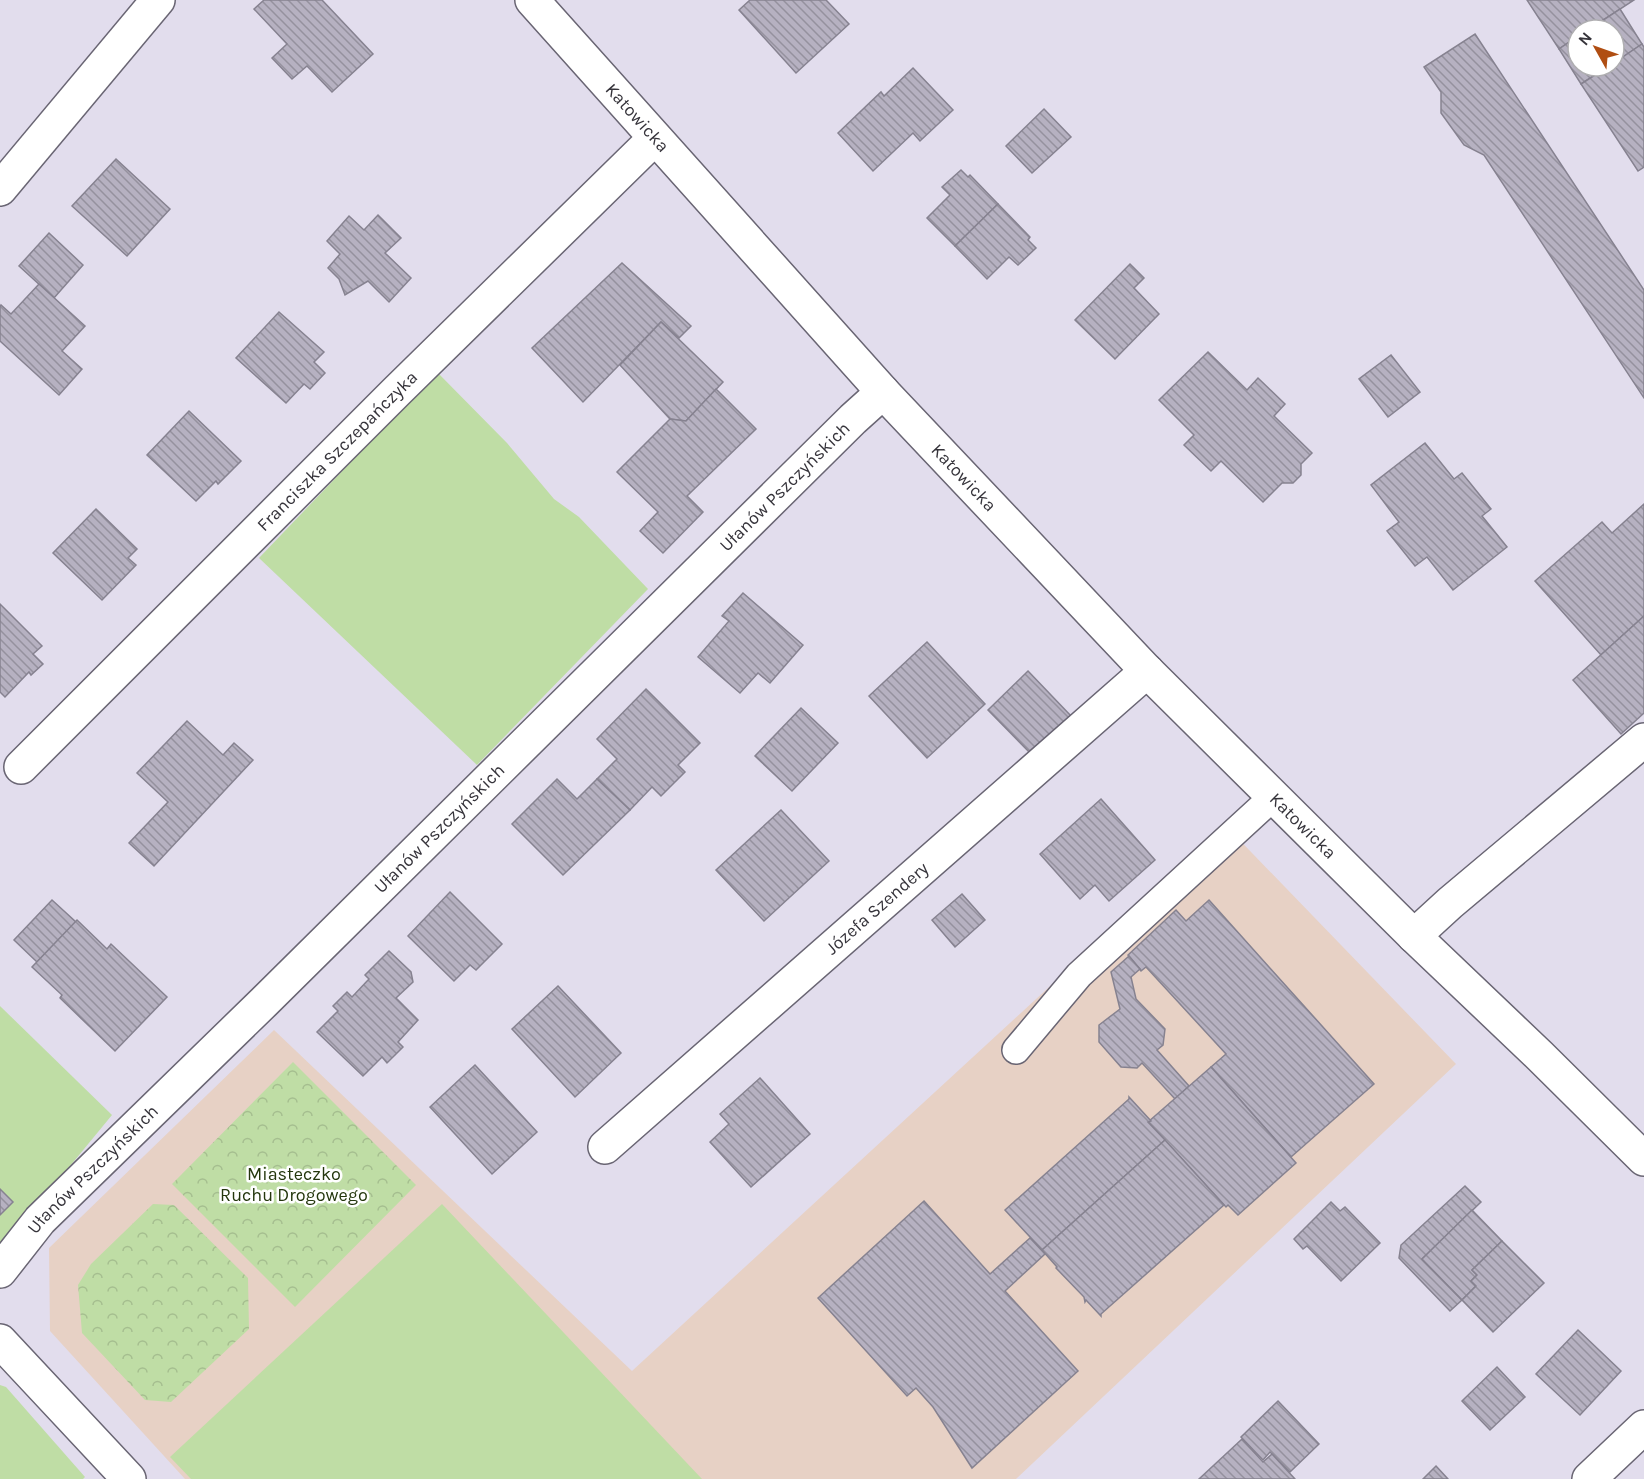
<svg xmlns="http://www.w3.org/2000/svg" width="1644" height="1479" font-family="Karla,sans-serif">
<defs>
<pattern id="forest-crowns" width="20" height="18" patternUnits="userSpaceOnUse" patternTransform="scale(1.5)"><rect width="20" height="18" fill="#bfdda5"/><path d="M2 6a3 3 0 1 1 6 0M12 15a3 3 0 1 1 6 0" fill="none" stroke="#a5be8f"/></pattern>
<pattern id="building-back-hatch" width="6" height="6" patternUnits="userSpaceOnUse" patternTransform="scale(1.5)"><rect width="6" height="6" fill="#b6b1c1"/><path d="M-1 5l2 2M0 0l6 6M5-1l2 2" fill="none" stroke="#95919e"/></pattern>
</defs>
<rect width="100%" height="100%" fill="#e2dded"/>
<polygon fill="#e7d1c5" points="1225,825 1456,1064 1016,1479 185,1479 50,1331 49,1248 274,1030 632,1371"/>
<g fill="#bfdda5">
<polygon points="437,372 507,443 554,499 579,517 648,589 477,765 259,558"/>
<polygon points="0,1006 112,1115 0,1251"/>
<polygon points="442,1204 702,1479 191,1479 170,1457"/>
<polygon points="0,1385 6,1387 85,1477 83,1479 0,1479"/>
</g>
<g fill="url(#forest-crowns)">
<polygon points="293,1062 416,1185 295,1307 172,1184"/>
<polygon points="153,1204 174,1205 248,1278 249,1329 171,1402 145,1400 82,1333 78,1285 91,1264"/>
</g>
<g fill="url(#building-back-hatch)" stroke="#868290" stroke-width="1.5">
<polygon points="264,0 322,0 373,54 332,92 307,66 292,79 272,58 287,44 254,9"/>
<polygon points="750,0 826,0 849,24 796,73 739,10"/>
<polygon points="1527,0 1634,0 1588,30 1578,30 1578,36 1559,49"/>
<polygon points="1620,9 1642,44 1614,63 1614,30 1588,30"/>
<polygon points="1475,34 1644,290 1644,398 1484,155 1464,145 1441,113 1441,92 1424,67"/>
<polygon points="1578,36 1578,66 1609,66 1581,84 1559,49"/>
<polygon points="1642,44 1644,47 1644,167 1638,171 1581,84 1609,66 1614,66 1614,63"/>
<polygon points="913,68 953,110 920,141 913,133 873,171 838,133 881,92 884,96"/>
<polygon points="1044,109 1071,137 1032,173 1006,146"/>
<polygon points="116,159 170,209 127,256 72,206"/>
<polygon points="961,170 968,177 970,175 998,204 955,246 927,218 950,195 942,187"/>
<polygon points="998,204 1030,237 1028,240 1036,248 1018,265 1009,257 987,279 955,246"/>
<polygon points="378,215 401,238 385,253 411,278 389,302 368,281 345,295 339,279 328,268 340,254 327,241 349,216 364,230"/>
<polygon points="49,233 83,265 54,298 19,266"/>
<polygon points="622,263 691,326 679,338 661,322 583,402 532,348"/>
<polygon points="1130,264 1144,278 1134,288 1159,314 1115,359 1075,320"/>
<polygon points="39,284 85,326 62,351 82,369 59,395 0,341 0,307 1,305 11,314"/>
<polygon points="279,312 324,352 314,362 325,373 310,389 304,384 286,403 236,358"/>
<polygon points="661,322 723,382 686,421 670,419 620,365"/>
<polygon points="1208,352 1247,390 1258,378 1285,404 1274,416 1312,453 1301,464 1301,475 1293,483 1282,483 1263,502 1221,461 1211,471 1184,445 1194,435 1159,400"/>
<polygon points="1391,355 1420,392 1388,417 1359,379"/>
<polygon points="716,389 756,429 687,496 703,512 663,553 640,531 658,512 617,472 670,419 686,421"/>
<polygon points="189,411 241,461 218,484 216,481 196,501 147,455"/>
<polygon points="1425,443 1454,479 1462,473 1491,509 1482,516 1507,547 1453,590 1427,557 1415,566 1387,531 1399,522 1371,485"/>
<polygon points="1644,504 1644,616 1601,655 1535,581 1602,522 1612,533"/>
<polygon points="96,509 137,549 128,558 136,565 102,600 53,553"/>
<polygon points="743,593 803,645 770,683 758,673 740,693 698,657 729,621 722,616"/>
<polygon points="0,604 42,646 33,654 43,664 31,675 29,672 5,697 0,692"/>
<polygon points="1644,616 1644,713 1621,734 1573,680"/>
<polygon points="927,642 985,704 927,758 869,696"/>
<polygon points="1028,671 1072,717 1032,755 988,710"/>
<polygon points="646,689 700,743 678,765 685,772 661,796 652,787 630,810 597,779 617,759 597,739"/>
<polygon points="801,708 838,743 792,791 755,756"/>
<polygon points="187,721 223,755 234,743 253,760 154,866 129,843 168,802 137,773"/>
<polygon points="557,779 577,799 597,779 630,810 563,875 512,824"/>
<polygon points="1101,799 1155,860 1109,901 1095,885 1080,899 1040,854"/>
<polygon points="781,810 829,861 764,921 716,870"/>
<polygon points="450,892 502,944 476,970 470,965 454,981 408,936"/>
<polygon points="962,894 985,920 955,947 932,920"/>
<polygon points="52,900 76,922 37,962 14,940"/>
<polygon points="1209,900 1374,1084 1291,1157 1211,1067 1226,1054 1146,967 1141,971 1128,955 1176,910 1186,921"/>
<polygon points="77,920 107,949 111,944 167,997 115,1051 60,998 62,995 32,967"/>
<polygon points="389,951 411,972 413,982 396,998 418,1020 398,1042 403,1047 387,1063 382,1057 363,1076 317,1032 338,1011 333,1006 347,992 352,997 369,979 365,975"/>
<polygon points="1129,956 1140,969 1131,977 1136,999 1165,1029 1163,1045 1157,1050 1189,1086 1175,1099 1142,1063 1137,1068 1121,1067 1099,1042 1099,1025 1120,1009 1111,972"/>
<polygon points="558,986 621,1053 575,1097 512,1029"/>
<polygon points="475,1065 537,1132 492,1174 430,1107"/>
<polygon points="1211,1067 1296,1163 1238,1215 1228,1205 1226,1207 1148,1122"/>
<polygon points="760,1078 810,1134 751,1187 710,1142 729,1124 720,1114"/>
<polygon points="1129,1097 1151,1121 1148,1122 1165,1140 1042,1250 1005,1210 1129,1099"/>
<polygon points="1165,1140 1224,1205 1101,1314 1101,1316 1086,1300 1085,1302 1084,1297 1056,1268 1057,1267 1042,1250"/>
<polygon points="1465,1186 1481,1202 1422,1259 1462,1300 1450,1311 1399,1258 1401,1245"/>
<polygon points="0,1189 13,1202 0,1215"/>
<polygon points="924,1201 990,1274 1030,1238 1045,1254 1005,1291 1078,1371 972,1468 933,1407 916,1388 907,1396 818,1298"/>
<polygon points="1331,1202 1340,1211 1345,1207 1380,1243 1341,1281 1307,1246 1303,1249 1294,1239"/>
<polygon points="1472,1210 1502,1241 1472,1270 1477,1275 1471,1281 1476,1286 1462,1300 1422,1259"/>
<polygon points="1502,1241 1544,1283 1493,1332 1462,1300 1476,1286 1471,1281 1477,1275 1472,1270"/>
<polygon points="1578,1330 1621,1371 1580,1415 1536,1374"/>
<polygon points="1497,1367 1525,1397 1490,1430 1462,1401"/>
<polygon points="1278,1401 1319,1444 1290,1472 1270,1452 1263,1460 1241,1437"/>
<polygon points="1242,1439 1263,1462 1272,1454 1295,1479 1199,1479"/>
<polygon points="1436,1466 1448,1479 1423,1479"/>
</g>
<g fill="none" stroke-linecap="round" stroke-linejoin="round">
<g stroke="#696573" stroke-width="30">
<polyline id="service" points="1016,1050 1079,975 1273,797"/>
</g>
<g stroke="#696573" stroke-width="36">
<g id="minor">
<polyline points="0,189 158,0"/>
<path id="s1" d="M21,767L396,392L655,138"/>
<polyline points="1414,936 1450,903 1644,740"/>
<path id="s2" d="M605,1147L1147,671"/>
<path id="s3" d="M0,1271L40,1220L264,1002L853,419L883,392"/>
<polyline points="0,1341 129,1479"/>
<polyline points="1589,1479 1644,1427"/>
</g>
</g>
<g stroke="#696573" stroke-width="36">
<g id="tertiary">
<path id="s4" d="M532,0L883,392L1147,671L1414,936L1540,1056L1644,1159"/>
</g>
</g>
<use href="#service" stroke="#fff" stroke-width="27"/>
<use href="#minor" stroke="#fff" stroke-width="33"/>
<use href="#tertiary" stroke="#fff" stroke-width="33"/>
</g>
<g text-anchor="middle" stroke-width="5" stroke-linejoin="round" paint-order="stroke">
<g font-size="18" fill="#36343b" stroke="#fff">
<text dy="6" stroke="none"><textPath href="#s4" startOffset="158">Katowicka</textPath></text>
<text dy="6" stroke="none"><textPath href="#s1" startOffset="447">Franciszka Szczepańczyka</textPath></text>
<text dy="6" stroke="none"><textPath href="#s4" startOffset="644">Katowicka</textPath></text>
<text dy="6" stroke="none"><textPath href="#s3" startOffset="1110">Ułanów Pszczyńskich</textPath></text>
<text dy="6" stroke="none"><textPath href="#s4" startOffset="1130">Katowicka</textPath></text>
<text dy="6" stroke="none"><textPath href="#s3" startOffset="624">Ułanów Pszczyńskich</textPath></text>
<text dy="6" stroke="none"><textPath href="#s2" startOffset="362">Józefa Szendery</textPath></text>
<text dy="6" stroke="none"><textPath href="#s3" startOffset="138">Ułanów Pszczyńskich</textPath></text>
</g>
<g font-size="18" fill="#24370d" stroke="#fff">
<text x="294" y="1180">Miasteczko<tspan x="294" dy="21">Ruchu Drogowego</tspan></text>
</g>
</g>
<g transform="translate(1596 48) rotate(310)"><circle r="28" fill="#ffffff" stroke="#afaeb1" stroke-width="1.5"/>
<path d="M0-4.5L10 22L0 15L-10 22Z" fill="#b04e12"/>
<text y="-9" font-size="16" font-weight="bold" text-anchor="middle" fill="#36343b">N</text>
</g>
</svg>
